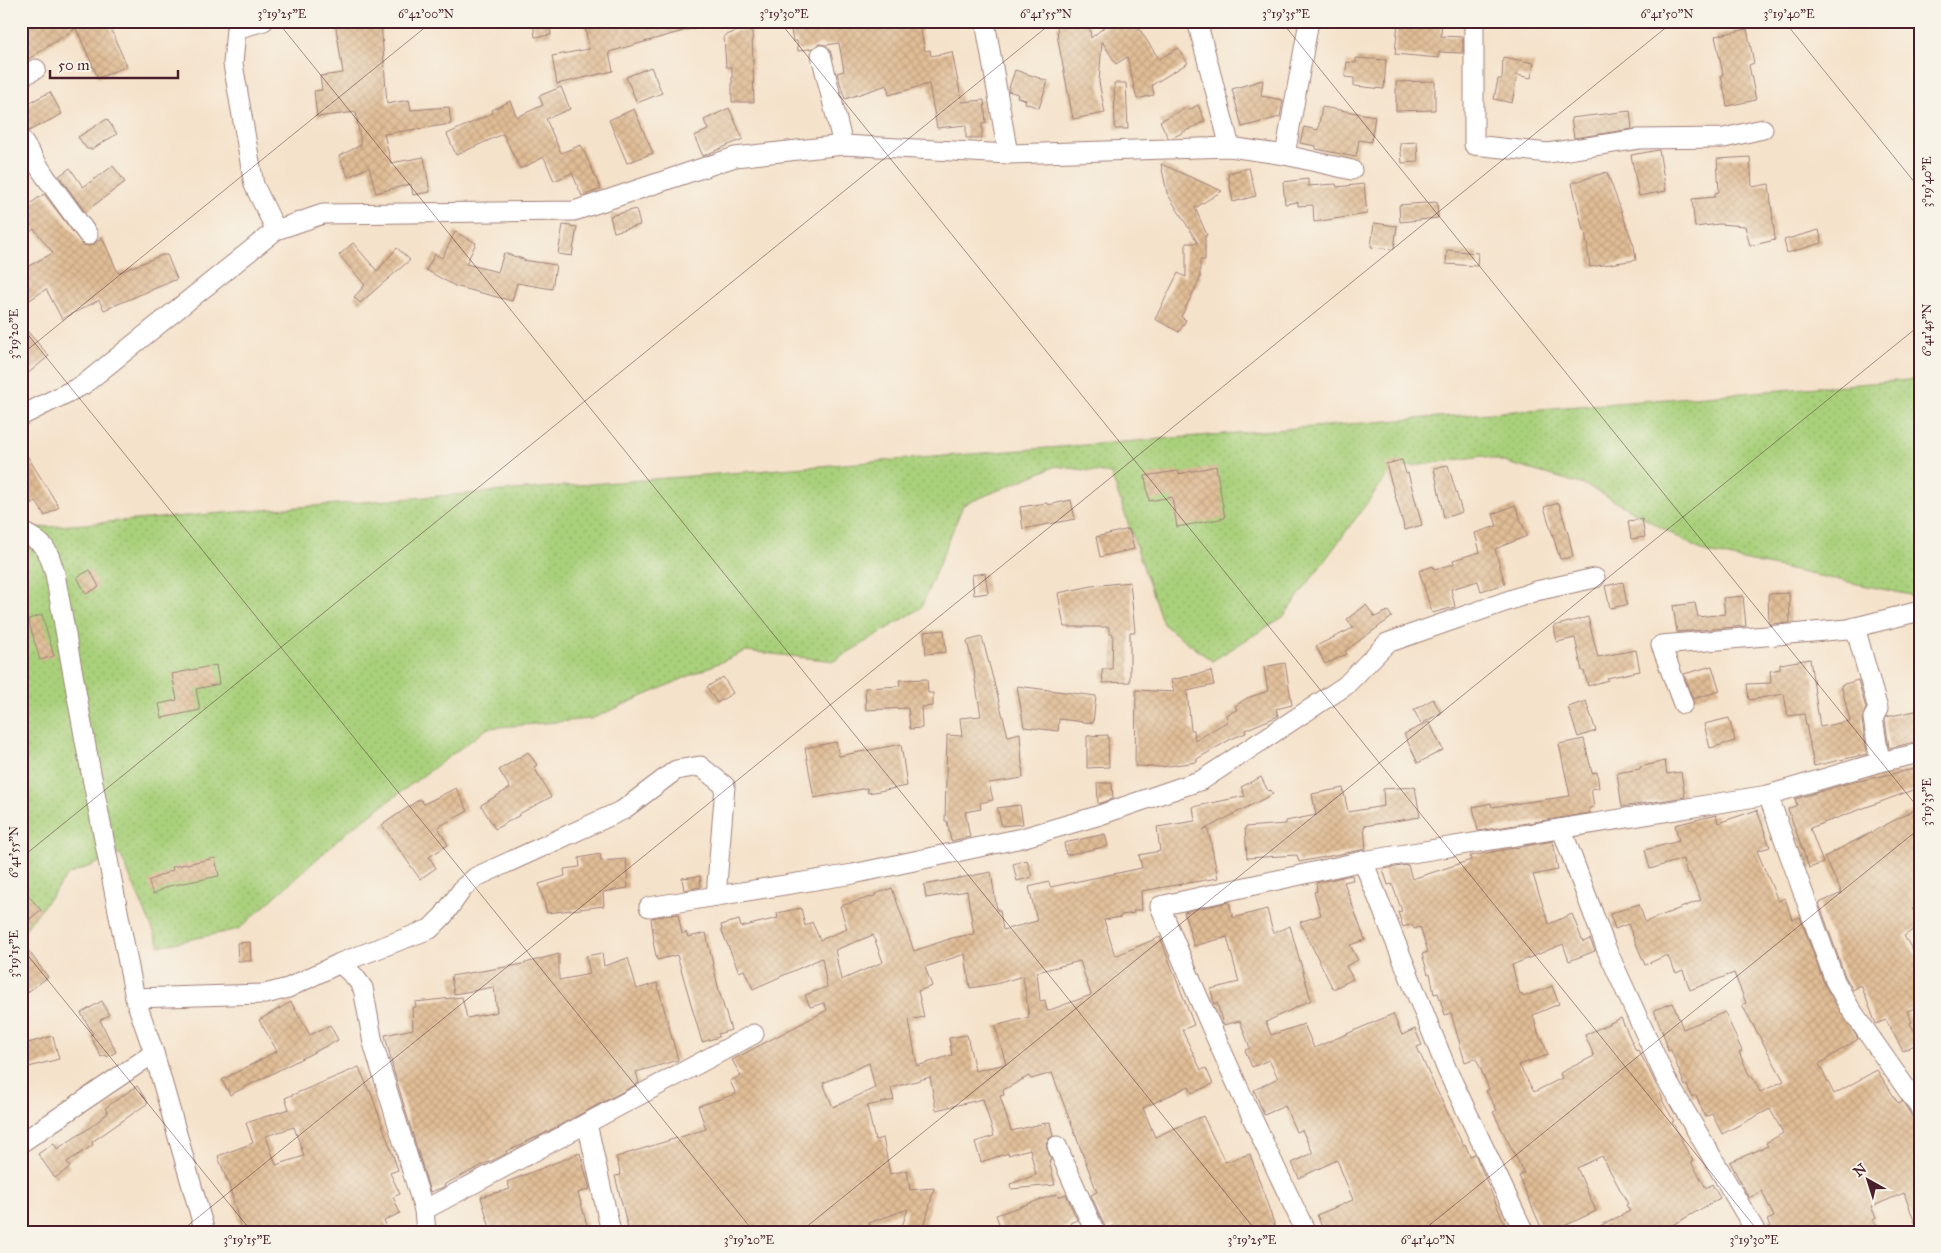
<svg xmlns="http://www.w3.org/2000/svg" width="1941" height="1253" font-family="'IM FELL Great Primer',serif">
<defs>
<pattern id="grass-dots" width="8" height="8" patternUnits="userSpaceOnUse" patternTransform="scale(1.25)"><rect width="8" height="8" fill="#a9d07a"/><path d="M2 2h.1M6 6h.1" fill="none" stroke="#93b26a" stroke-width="1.8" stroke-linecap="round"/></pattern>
<pattern id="building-cross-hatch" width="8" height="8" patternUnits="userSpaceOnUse" patternTransform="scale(1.25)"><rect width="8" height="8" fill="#e0bd96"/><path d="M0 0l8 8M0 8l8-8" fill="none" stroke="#c2a281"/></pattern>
</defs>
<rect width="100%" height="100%" fill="#f7f3e8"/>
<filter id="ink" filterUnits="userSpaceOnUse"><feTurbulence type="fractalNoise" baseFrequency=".02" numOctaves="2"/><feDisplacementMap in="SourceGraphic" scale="10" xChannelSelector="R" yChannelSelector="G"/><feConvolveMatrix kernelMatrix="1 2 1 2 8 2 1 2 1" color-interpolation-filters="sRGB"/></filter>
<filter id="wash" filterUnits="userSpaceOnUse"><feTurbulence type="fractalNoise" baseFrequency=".0096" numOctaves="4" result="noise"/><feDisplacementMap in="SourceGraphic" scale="20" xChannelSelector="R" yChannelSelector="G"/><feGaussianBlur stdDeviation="1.12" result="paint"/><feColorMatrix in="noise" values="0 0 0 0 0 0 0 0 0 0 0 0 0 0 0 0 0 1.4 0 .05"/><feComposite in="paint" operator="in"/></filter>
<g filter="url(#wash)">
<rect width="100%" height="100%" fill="#f5e2ca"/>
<polygon fill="url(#grass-dots)" stroke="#7a7852" points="1920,379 1920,597 1704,552 1588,486 1483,456 1392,469 1283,617 1212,661 1163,624 1111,474 1056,466 963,505 921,608 834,661 746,651 591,719 488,728 349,830 239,929 160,946 120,854 68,875 21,934 21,529"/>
<g id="blocks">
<g fill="url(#building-cross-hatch)" fill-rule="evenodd">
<polygon points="21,21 107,21 127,66 98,78 76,28 21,64"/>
<polygon points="335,21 381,21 387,104 409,100 411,110 449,107 451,124 384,134 391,163 424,157 430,192 413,195 411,184 376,193 369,167 348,177 339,156 361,145 356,112 317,117 314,91 322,90 320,76 343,73"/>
<polygon points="533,21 549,21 551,35 535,37"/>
<polygon points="584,21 704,21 704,25 609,52 613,71 557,84 552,56 589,49"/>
<polygon points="789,21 919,21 925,51 930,50 931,56 952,52 962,102 984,100 986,123 982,124 982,138 966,138 966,125 937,128 929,84 889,95 887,85 845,99 837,73 844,71 839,43 826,45 819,44 813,48 798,51 797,41 793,41"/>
<polygon points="1060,21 1089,21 1091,38 1112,21 1134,21 1159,59 1178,48 1188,63 1152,85 1154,95 1137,99 1127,57 1116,64 1102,41 1099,82 1105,113 1073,119 1058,40 1057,26 1061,25"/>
<polygon points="1398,21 1442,21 1441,36 1463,37 1463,53 1439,52 1439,58 1395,54"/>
<polygon points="1747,29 1754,63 1749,65 1756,100 1727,106 1721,75 1723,74 1715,36"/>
<polygon points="752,30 754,102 732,102 732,67 726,67 724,36 737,31"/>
<polygon points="1503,57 1534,63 1531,78 1517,75 1512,103 1494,99 1498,79 1502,79"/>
<polygon points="1356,58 1386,60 1384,89 1354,86 1354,78 1345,77 1347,62 1356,63"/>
<polygon points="651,67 662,93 637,103 626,77"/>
<polygon points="1015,70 1048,81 1039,108 1025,103 1026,100 1017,97 1018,94 1008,91"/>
<polygon points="1263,80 1261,96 1283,100 1280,117 1242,127 1232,89"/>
<polygon points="1435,81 1435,110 1396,111 1396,82"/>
<polygon points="1114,83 1126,83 1128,129 1115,129"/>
<polygon points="561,87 570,109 546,119 561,153 581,145 601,189 582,196 572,173 554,181 544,157 520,169 503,134 456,155 447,134 493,113 492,110 510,101 517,117 543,105 539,96"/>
<polygon points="50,92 62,114 29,131 21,121 21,107"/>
<polygon points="1198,105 1205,121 1172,138 1168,138 1160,121 1188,107 1189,110"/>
<polygon points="1322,107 1375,116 1371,142 1359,140 1356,157 1316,149 1316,146 1300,143 1304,127 1318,130"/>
<polygon points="729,108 743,139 703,156 694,136 708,130 704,120"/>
<polygon points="634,109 653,153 627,163 609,120"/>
<polygon points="1630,111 1632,129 1574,138 1571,118"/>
<polygon points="107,119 117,134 92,149 87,149 78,137"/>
<polygon points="1417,142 1418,162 1402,163 1400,143"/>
<polygon points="1659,150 1666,191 1639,196 1631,155"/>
<polygon points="1750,157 1752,187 1769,184 1775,240 1750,246 1745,226 1719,224 1695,227 1692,199 1715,197 1715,193 1719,192 1717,159"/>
<polygon points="1161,164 1222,191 1195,208 1207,235 1205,236 1205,260 1200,260 1200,279 1181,317 1186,320 1179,332 1155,319 1178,273 1186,277 1186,243 1198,243 1167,193"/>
<polygon points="113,166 125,182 85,212 59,176 70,168 83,187"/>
<polygon points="1249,168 1256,196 1233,202 1228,173"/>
<polygon points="1607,172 1634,246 1636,260 1590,267 1585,230 1583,230 1572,183"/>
<polygon points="1308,179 1308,186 1336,184 1337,187 1364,184 1367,214 1314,222 1313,205 1298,206 1298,202 1285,204 1283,182"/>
<polygon points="44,194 83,245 89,246 94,244 102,237 118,273 162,255 167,255 177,279 104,310 99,300 62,319 46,289 21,306 21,270 53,253 34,229 21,238 21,210"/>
<polygon points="1437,202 1438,218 1400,222 1399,205"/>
<polygon points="636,209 640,225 614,232 610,216"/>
<polygon points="1374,223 1397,226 1394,249 1371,247"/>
<polygon points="563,225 577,227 572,256 558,254"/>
<polygon points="1819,230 1822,243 1787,253 1784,240"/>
<polygon points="455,232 476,243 466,264 498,272 504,253 523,259 523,260 556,265 552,289 517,283 512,301 455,286 426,270 435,254 442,258"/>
<polygon points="353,243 377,271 397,248 410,260 360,303 354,297 365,285 339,255"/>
<polygon points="1447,250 1478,253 1477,266 1446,264"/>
<polygon points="21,324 49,356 21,379"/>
<polygon points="21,446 59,507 45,516 36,501 32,504 21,486"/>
<polygon points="1402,460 1406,474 1408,473 1422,525 1405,530 1386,464"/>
<polygon points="1448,465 1462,512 1444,518 1434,468"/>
<polygon points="1216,466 1225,518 1177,527 1172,497 1149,501 1145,476 1178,471 1179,474"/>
<polygon points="1071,500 1075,519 1023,529 1020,507 1047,503 1048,505"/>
<polygon points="1559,503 1569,537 1573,557 1560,559 1544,507"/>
<polygon points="1515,505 1527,536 1495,549 1505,584 1481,591 1478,581 1451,589 1455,607 1432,613 1419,571 1433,566 1434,569 1454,564 1453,560 1480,552 1475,533 1497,526 1493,514"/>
<polygon points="1642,519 1645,537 1631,539 1628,521"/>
<polygon points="1129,529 1134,549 1100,557 1096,537"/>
<polygon points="90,570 99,587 86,594 77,577"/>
<polygon points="985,573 988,593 974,595 972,575"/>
<polygon points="1130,582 1135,632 1130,632 1130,682 1103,683 1102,669 1112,669 1113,634 1109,634 1109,627 1064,627 1058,593 1092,586"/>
<polygon points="1623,582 1627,605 1610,608 1605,586"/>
<polygon points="1789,593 1790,623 1769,624 1768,594"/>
<polygon points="1743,596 1746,626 1677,632 1673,606 1695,603 1698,617 1725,614 1723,598"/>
<polygon points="1366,605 1375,617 1388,611 1392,617 1345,651 1347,654 1325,664 1316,646 1353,628 1347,619"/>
<polygon points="42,615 54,656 40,660 28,619"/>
<polygon points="1588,617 1598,657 1636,650 1640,671 1607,678 1608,680 1588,686 1584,671 1582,671 1575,638 1557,642 1554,626"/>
<polygon points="944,630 946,652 926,654 924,632"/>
<polygon points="982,637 1008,736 1020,733 1023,778 989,783 993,800 980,803 981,809 965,812 970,837 951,841 947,821 945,821 947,735 962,736 960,718 981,716 974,674 975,674 967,641"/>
<polygon points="1810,659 1820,727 1850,721 1841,685 1858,680 1866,708 1862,720 1867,754 1814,766 1804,714 1788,716 1784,694 1749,700 1747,684 1771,683 1770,671 1780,669 1780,664"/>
<polygon points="1285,663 1292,705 1276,709 1278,716 1245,730 1246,733 1231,739 1197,759 1197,762 1161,767 1135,766 1136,690 1174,692 1171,680 1211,671 1214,685 1187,691 1191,730 1194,730 1195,741 1228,721 1226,715 1237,710 1235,706 1247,698 1268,691 1264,667"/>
<polygon points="216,665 219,684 196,689 200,710 162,718 159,704 177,700 172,674"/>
<polygon points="1712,666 1720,691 1693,699 1684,674"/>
<polygon points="723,677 733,693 717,703 707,687"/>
<polygon points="927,679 928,693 933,693 933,706 921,707 922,728 910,729 908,708 866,710 865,688 900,686 899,680"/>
<polygon points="1017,686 1096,696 1093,723 1059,719 1058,731 1024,727"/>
<polygon points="1433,699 1441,713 1421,724 1414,710"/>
<polygon points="1586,701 1596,731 1578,737 1568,707"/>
<polygon points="1920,710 1920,741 1889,748 1885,720 1886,717"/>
<polygon points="1729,718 1735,741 1710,748 1704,724"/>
<polygon points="1429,722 1443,750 1418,763 1404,734"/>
<polygon points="1108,735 1109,767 1087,768 1087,736"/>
<polygon points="1584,739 1592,773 1597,772 1599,788 1591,789 1594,807 1589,808 1590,813 1478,831 1473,807 1491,803 1492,807 1570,796 1559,744"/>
<polygon points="836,742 839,756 901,744 907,786 868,793 867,788 814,798 805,748"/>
<polygon points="528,752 537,765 534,767 551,797 519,814 520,815 495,829 481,805 510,788 499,770"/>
<polygon points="1665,761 1667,774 1681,772 1685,797 1622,807 1617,773 1640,769 1640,767"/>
<polygon points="1914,769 1918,788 1810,828 1823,863 1809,868 1788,809 1797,805 1795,799 1849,783"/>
<path d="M1261,777L1268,791L1271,790L1273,794L1203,830L1208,829L1218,878L1141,891L1142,910H1134V913L1121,915V917L1104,920L1115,956L1160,937L1194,1025L1182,1030L1201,1070L1206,1068L1213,1084L1192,1093L1189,1086L1143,1108L1155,1137L1203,1116L1225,1162L1250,1154L1275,1226L1256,1232H1116L1113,1226L1106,1229L1091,1195L1097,1192L1052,1073L1031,1079L1029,1076L1003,1090L1004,1095L1000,1096L1011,1131L1050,1122L1053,1136L1048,1139L1046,1145L1051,1160H1049L1055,1185L1011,1189L1010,1184L1036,1175L1030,1149L1008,1155V1153L981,1162L975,1142L994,1136L983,1099L936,1110L930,1077L891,1088L894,1100L867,1106L875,1140L883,1138L890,1174L907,1170L910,1190L934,1188L923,1232H900L908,1209L869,1223L873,1232H629L615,1176L621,1175L616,1157L706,1129L698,1106L736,1094L730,1081L741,1076L732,1060L827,1010L824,1003L810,1007L805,995L827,987L822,958L753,989L744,970L739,972L721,929H722L721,925L739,920L741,927L778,918L777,913L801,908L805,926L812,922L820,940L847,929L840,906L875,896V894L892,888L914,951L952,938L974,934L967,891L926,898L924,885L991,872L997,910H1000L1003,930L1037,921L1029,887L1049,882L1050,887L1142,868L1139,855L1160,851L1157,827L1195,821L1193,807L1245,796L1241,787ZM873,935L883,962L841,980L835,950ZM965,954L970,988L996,984L1023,976L1029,1017L995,1026L1006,1064L975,1071L967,1035L949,1038L952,1055L917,1066L909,1020L924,1017L918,991L932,986L925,967ZM1080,961L1091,995L1047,1011L1045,1000L1040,1001L1037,972ZM869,1063L875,1088L833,1107L823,1083Z"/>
<polygon points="1097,783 1112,783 1113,799 1098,804"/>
<polygon points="1415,787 1420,817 1364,826 1366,849 1299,862 1297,855 1247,858 1245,827 1286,824 1286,821 1316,815 1312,794 1343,788 1348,812 1384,806 1383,789"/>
<polygon points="456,788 468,811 438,827 448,845 429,857 436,868 420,879 382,825 420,799 424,804"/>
<polygon points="1020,805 1023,824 1002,826 997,808"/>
<polygon points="1916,809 1920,820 1920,902 1915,903 1917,907 1912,909 1920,920 1920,925 1904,936 1920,962 1920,1006 1907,1011 1912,1022 1910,1023 1920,1042 1903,1051 1886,1020 1876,1024 1861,985 1853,990 1845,976 1819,903 1842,893 1824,857"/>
<polygon points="1757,810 1770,847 1757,851 1778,901 1785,898 1792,920 1800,917 1825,986 1858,1039 1819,1064 1834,1094 1877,1070 1898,1103 1902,1101 1920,1129 1920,1231 1918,1231 1904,1193 1871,1207 1876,1217 1873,1219 1880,1232 1773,1232 1767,1220 1774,1217 1762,1191 1749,1198 1730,1162 1768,1146 1766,1143 1783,1133 1770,1109 1722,1134 1712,1114 1705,1117 1696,1095 1692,1097 1687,1085 1685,1086 1671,1050 1668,1051 1665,1039 1654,1010 1673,1003 1683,1029 1725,1012 1742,1051 1739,1052 1750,1077 1752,1076 1760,1092 1784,1081 1742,1005 1746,1003 1734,973 1690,990 1683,970 1676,973 1667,955 1645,965 1628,924 1615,929 1610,914 1639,904 1645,922 1701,900 1689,873 1687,874 1683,859 1650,869 1645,850 1679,841 1675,825 1716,815 1718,823"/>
<polygon points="1105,834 1108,846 1066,855 1064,843"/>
<polygon points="1553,841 1558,870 1533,875 1549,924 1572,914 1583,942 1590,939 1595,951 1569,961 1563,944 1512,965 1520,995 1522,994 1523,997 1552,986 1559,1004 1533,1015 1540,1039 1542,1038 1548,1055 1519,1065 1534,1092 1562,1078 1560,1073 1594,1056 1585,1035 1621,1018 1636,1051 1638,1050 1647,1066 1663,1099 1662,1100 1674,1121 1672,1122 1683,1141 1682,1142 1693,1161 1691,1162 1706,1188 1712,1184 1720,1198 1661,1232 1588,1232 1630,1211 1626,1205 1628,1204 1602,1156 1577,1168 1596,1211 1552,1232 1543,1232 1519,1176 1524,1173 1493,1112 1497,1110 1486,1091 1489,1089 1476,1058 1465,1062 1451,1013 1445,1015 1438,993 1434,994 1430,973 1428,974 1422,954 1428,952 1420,927 1414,929 1412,924 1403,927 1398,912 1402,911 1392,884 1388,885 1383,869 1408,865 1412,879 1471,860 1470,856"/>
<polygon points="600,854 601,861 626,859 628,888 603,892 604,906 547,913 539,884 565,876 564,869 580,867 579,858"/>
<polygon points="215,858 219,876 169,886 153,894 148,881 173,870 172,867"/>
<polygon points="1027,860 1032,877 1017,881 1013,864"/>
<polygon points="1352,875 1353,880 1344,882 1365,940 1350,945 1358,960 1346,966 1353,979 1333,989 1300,922 1321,915 1314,892 1317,891 1316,883"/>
<polygon points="700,876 701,887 684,890 682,878"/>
<polygon points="21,887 41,910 21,926"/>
<polygon points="1229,902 1233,918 1267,909 1273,933 1290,926 1311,1000 1266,1022 1271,1035 1304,1024 1314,1048 1393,1014 1402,1035 1415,1029 1422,1045 1417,1047 1429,1074 1463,1145 1465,1144 1470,1156 1475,1154 1508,1232 1324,1232 1317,1215 1353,1200 1337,1160 1299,1178 1292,1163 1313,1153 1302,1130 1296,1132 1285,1106 1264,1115 1254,1090 1278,1078 1269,1060 1252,1067 1245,1050 1250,1048 1240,1021 1223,1025 1217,1003 1214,1004 1211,989 1239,982 1227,937 1194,946 1184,912"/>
<polygon points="678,914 682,934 686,932 688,937 706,933 719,991 731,1030 718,1034 719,1037 702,1042 677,955 657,960 653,942 654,941 651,918"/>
<polygon points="21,941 48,977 21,997"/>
<polygon points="250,942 251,961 238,961 237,943"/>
<polygon points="602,953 604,966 628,958 637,989 657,983 678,1060 636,1072 639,1083 539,1136 525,1142 525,1143 522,1145 506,1151 507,1153 445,1184 444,1187 430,1192 394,1072 385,1035 413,1029 412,1008 416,1007 415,1002 462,997 467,1018 497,1012 494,987 454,994 451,976 518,965 559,954 559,980 590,974 586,956"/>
<polygon points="102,1001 109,1015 100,1020 116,1052 107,1057 106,1055 101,1057 90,1035 93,1034 81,1013"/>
<polygon points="291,1002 310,1035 330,1025 338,1040 230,1095 222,1080 277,1051 259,1020"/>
<polygon points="53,1036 59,1059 21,1069 21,1045"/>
<path d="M359,1067L369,1091L370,1090L398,1170L390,1173L400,1194L393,1197L400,1213L384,1221L390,1232H242L227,1178H226L218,1156L253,1143L246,1123L289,1109L285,1098ZM294,1127L304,1156L276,1165L266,1136Z"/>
<polygon points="137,1086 148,1103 92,1142 93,1145 67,1162 70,1167 55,1178 38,1154 54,1143 57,1149 88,1129 108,1113 105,1108"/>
<polygon points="580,1153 590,1189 578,1193 589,1232 491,1232 481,1197 510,1189 507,1182"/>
<polygon points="1057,1194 1058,1197 1066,1194 1077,1220 1070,1223 1071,1225 1050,1232 1002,1232 996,1215"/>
</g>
</g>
</g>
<g filter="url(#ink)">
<use href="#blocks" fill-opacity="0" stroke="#a0807a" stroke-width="1"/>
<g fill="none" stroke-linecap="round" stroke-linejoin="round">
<g stroke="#a0807a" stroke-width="21">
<g id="minor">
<polyline points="264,21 236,29 233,64 254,185 276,230"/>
<polyline points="985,21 1008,154"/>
<polyline points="1197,21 1230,147"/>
<polyline points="1474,21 1474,145 1548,153 1639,139 1724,138 1763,129"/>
<polyline points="821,55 843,145"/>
<polyline points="21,77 36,69"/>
<polyline points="21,139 45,176 88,235"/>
<polyline points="1285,155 1309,21"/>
<polyline points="21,416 83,385 276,230 323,214 574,211 735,157 843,145 1008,154 1230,147 1285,155 1352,170"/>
<path d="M21,531C46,545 47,546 55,574L87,752L135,998L154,1053L205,1232"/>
<polyline points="1855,627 1878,709 1873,718 1880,762"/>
<polyline points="1683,704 1661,645 1848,629 1920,611"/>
<polyline points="1768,795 1835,981 1850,1008 1920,1108"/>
<polyline points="1562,830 1606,948 1665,1077 1756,1232"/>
<polyline points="1363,861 1447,1070 1524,1232"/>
<polyline points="649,907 853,874 1022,838 1097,816 1202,780 1345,686 1387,643 1536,591 1595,578"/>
<polyline points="340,963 355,977 363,988 373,1043 424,1210 426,1232"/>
<polyline points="135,998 265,994 288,988 340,963 430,929 443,916 464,887 476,877 623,810 676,770 700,766 725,786 716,896"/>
<polyline points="587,1123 611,1232"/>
<polyline points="21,1143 154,1053"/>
<polyline points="1057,1146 1095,1232"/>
<polyline points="424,1210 754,1034"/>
<path d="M1306,1232C1254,1124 1205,1017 1160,906L1363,861L1768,795L1880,762L1920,753"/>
</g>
</g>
<use href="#minor" stroke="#fff" stroke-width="19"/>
</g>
</g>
<path fill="none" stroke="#4a1f2b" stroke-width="1" stroke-opacity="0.45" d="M277,21L1257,1232M779,21L1759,1232M1281,21L1920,810M1784,21L1920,189M21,326L754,1232M21,355L433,21M21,858L1054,21M21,947L252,1232M180,1232L1674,21M800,1232L1920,325M1421,1232L1920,828"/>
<rect width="1941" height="1253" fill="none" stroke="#f7f3e8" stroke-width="55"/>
<g transform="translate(1868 1180) rotate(321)" stroke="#f7f3e8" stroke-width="4" paint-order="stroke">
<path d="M0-4L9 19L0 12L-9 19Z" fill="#4a1f2b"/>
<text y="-8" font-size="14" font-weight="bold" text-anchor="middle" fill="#4a1f2b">N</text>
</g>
<path d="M50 70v8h128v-8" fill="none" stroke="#4a1f2b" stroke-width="2.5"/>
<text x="58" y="70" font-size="15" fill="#4a1f2b" stroke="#f7f3e8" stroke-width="4" paint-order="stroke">50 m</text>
<rect x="28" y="28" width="1886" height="1198" fill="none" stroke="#4a1f2b" stroke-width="2"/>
<g font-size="12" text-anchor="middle" fill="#4a1f2b">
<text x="282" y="18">3°19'25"E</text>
<text x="426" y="18">6°42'00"N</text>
<text x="784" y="18">3°19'30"E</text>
<text x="1046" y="18">6°41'55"N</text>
<text x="1286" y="18">3°19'35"E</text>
<text x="1667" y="18">6°41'50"N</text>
<text x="1789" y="18">3°19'40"E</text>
<text transform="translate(1927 182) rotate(-90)" y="4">3°19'40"E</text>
<text transform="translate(1927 330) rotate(-90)" y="4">6°41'45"N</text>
<text transform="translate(14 334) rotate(-90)" y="4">3°19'20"E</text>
<text transform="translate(1927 802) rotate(-90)" y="4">3°19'35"E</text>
<text transform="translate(14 852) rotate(-90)" y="4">6°41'55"N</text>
<text transform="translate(14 954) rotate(-90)" y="4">3°19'15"E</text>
<text x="247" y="1244">3°19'15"E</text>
<text x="749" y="1244">3°19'20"E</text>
<text x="1252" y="1244">3°19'25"E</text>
<text x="1428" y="1244">6°41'40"N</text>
<text x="1754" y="1244">3°19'30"E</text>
</g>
</svg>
